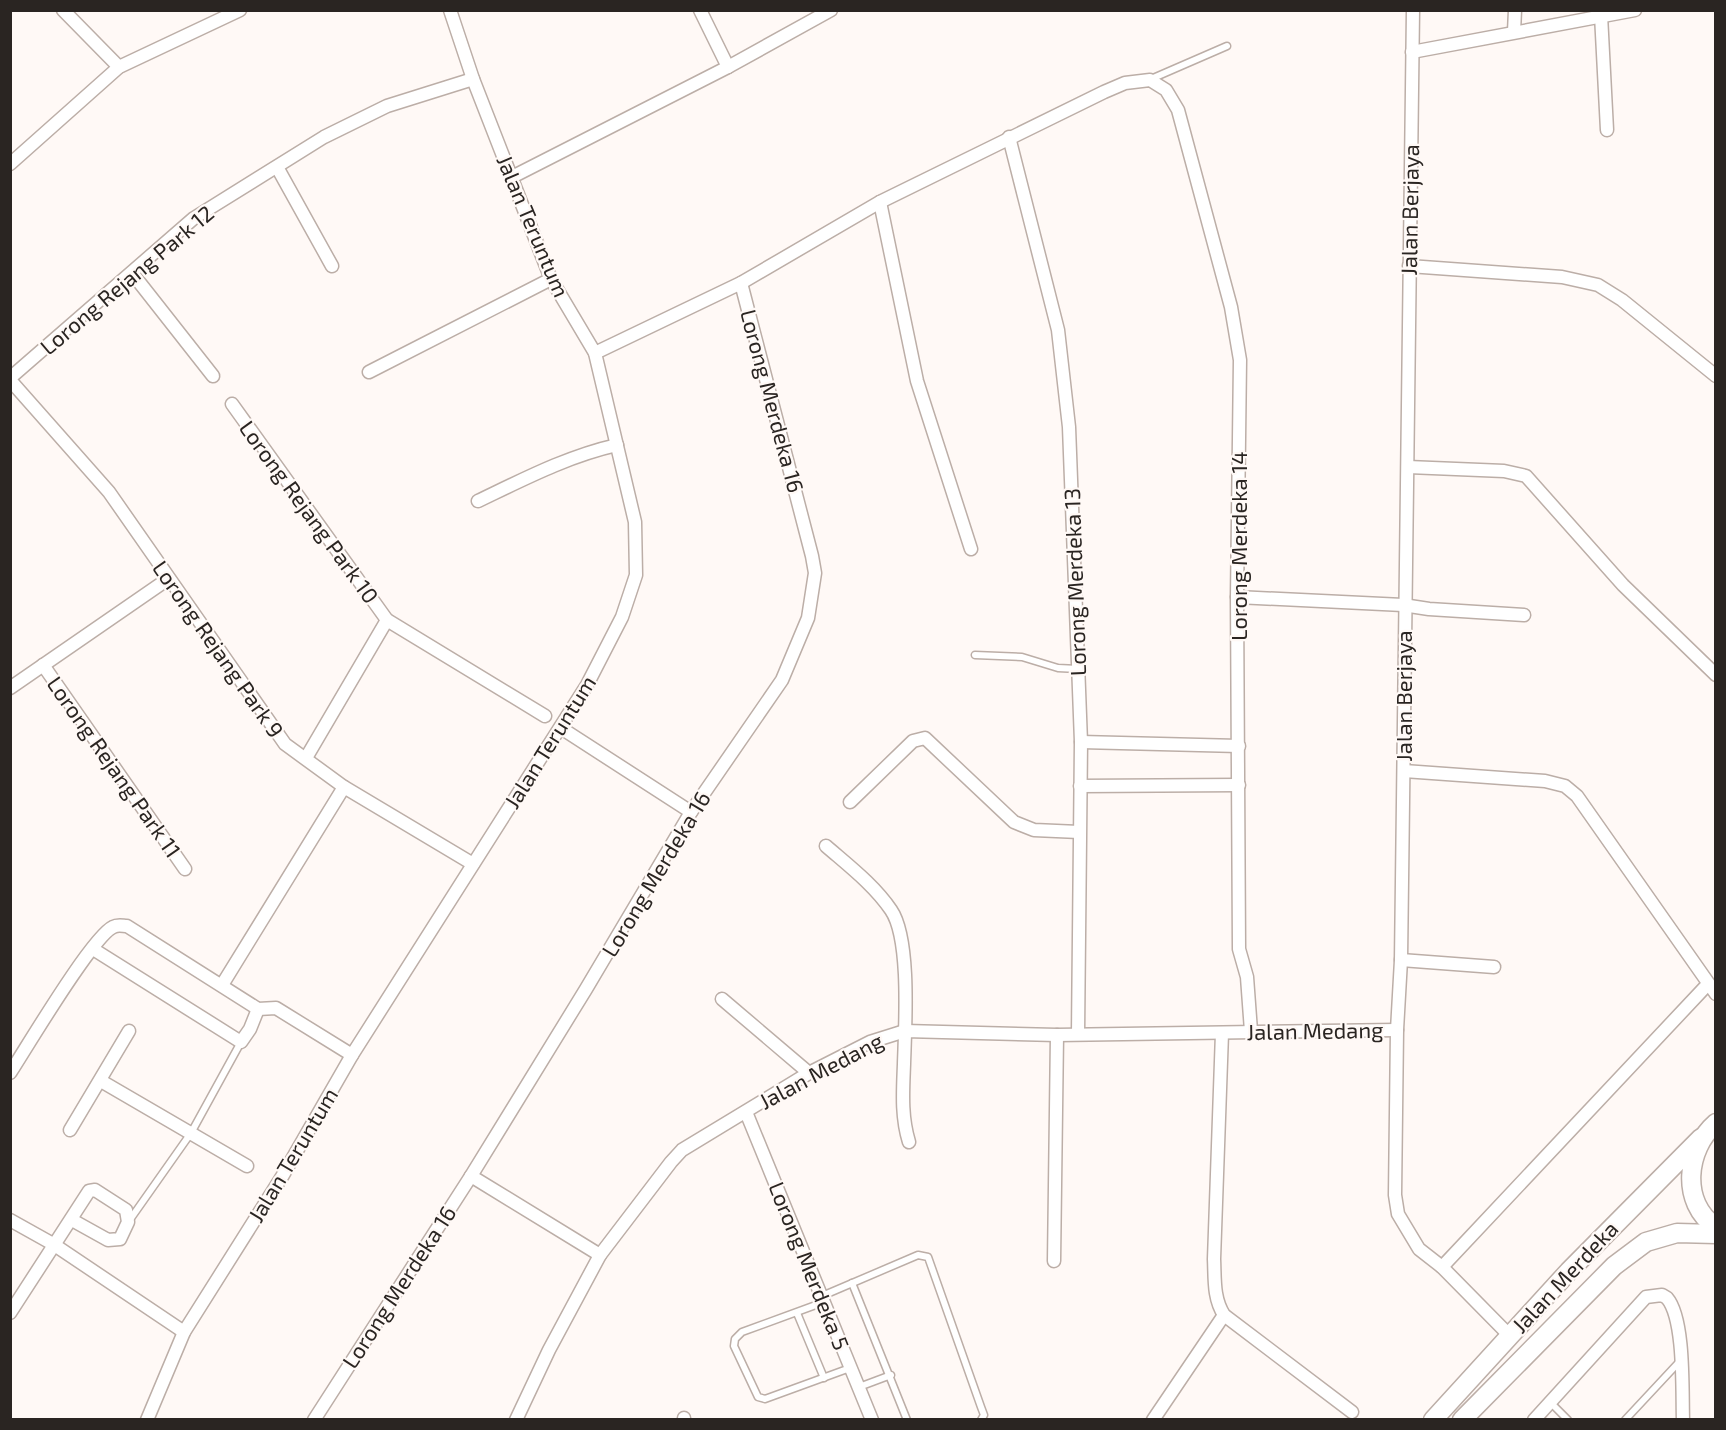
<svg xmlns="http://www.w3.org/2000/svg" width="1726" height="1430" font-family="'Exo 2',sans-serif">
<rect width="100%" height="100%" fill="#fff9f6"/>
<g fill="none" stroke-linecap="round" stroke-linejoin="round">
<g stroke="#bcaea7" stroke-width="9">
<g id="service">
<polyline points="1151,79 1227,46"/>
<polyline points="975,655 1022,657 1058,668 1078,669"/>
<polyline points="129,1221 191,1133 241,1042"/>
<polyline points="852,1283 907,1420"/>
<polyline points="822,1296 918,1255 928,1257 981,1407 984,1415 981,1420"/>
<polyline points="824,1302 742,1332 735,1339 734,1346 758,1397 765,1399 850,1368"/>
<polyline points="797,1313 824,1378"/>
<polyline points="859,1387 891,1375"/>
<polyline points="1550,1402 1568,1420"/>
<polyline points="1625,1420 1681,1360"/>
</g>
</g>
<g stroke="#bcaea7" stroke-width="15">
<g id="minor">
<polyline points="63,10 119,67"/>
<polyline points="700,10 728,67"/>
<polyline points="1413,10 1401,960 1397,1030 1395,1195 1398,1214 1419,1249 1442,1267 1510,1336"/>
<polyline points="1601,15 1607,130"/>
<polyline points="1514,32 1515,10"/>
<polyline points="1412,52 1635,10"/>
<polyline points="1009,137 1058,330 1069,427 1081,742 1078,1034"/>
<polyline points="10,164 119,67 240,10"/>
<polyline points="277,167 332,266"/>
<polyline points="512,177 728,67 831,10"/>
<polyline points="880,202 917,381 971,549"/>
<polyline points="1409,266 1562,277 1598,285 1622,300 1716,376"/>
<polyline points="132,273 213,376"/>
<polyline points="595,353 741,283 880,202 1104,92 1125,83 1150,80 1166,90 1178,110 1231,307 1240,360 1237,597 1239,949 1247,977 1251,1031"/>
<polyline points="369,372 551,279"/>
<polyline points="10,378 194,218 324,137 387,106 473,79"/>
<polyline points="10,380 109,492 285,744 344,787 473,864"/>
<polyline points="232,404 387,620 545,716"/>
<polyline points="1408,467 1504,471 1526,476 1623,585 1716,675"/>
<path d="M478,501C524,479 568,456 617,445"/>
<polyline points="1237,597 1403,605 1429,609 1524,615"/>
<polyline points="43,665 185,869"/>
<polyline points="10,688 168,579"/>
<polyline points="561,728 691,812"/>
<polyline points="1081,742 1239,746"/>
<polyline points="306,758 387,620"/>
<polyline points="1404,771 1545,781 1565,786 1577,796 1716,994"/>
<polyline points="1080,786 1239,785"/>
<polyline points="850,802 913,741 925,738 1014,822 1034,830 1079,832"/>
<path d="M826,846C849,866 874,885 891,910C911,939 905,1028 904,1064C903,1091 901,1116 909,1142"/>
<polyline points="93,949 241,1042 250,1029 258,1009"/>
<polyline points="1401,960 1494,967"/>
<polyline points="222,985 344,787"/>
<polyline points="722,999 809,1073"/>
<path d="M1222,1033L1214,1259C1215,1278 1213,1298 1224,1315L1352,1412"/>
<path d="M10,1073C27,1047 92,937 113,927C118,924 123,926 127,926L258,1009L276,1008L352,1055"/>
<polyline points="101,1081 247,1166"/>
<polyline points="746,1112 872,1420"/>
<polyline points="70,1130 129,1031"/>
<polyline points="471,1176 600,1255"/>
<polyline points="10,1220 53,1244 184,1332"/>
<polyline points="1054,1261 1057,1035"/>
<polyline points="1442,1267 1708,984"/>
<polyline points="10,1313 89,1191 95,1190 126,1210 128,1222 120,1239 108,1240 72,1220"/>
<polyline points="147,1420 184,1332 283,1175 352,1055 587,685 622,617 636,575 635,522 595,353 551,279 473,79 450,10"/>
<polyline points="314,1420 471,1176 586,989 691,812 782,680 808,618 815,573 812,556 741,283"/>
<polyline points="516,1420 549,1350 600,1255 671,1162 682,1150 809,1073 870,1042 905,1031 1057,1035 1397,1030"/>
<polyline points="684,1420 684,1418"/>
<polyline points="1153,1420 1224,1315"/>
<path d="M1534,1420L1646,1297L1662,1295L1667,1298C1685,1319 1682,1391 1683,1420"/>
</g>
</g>
<g stroke="#bcaea7" stroke-width="21">
<g id="secondary">
<path d="M1716,1123C1686,1149 1680,1203 1716,1227"/>
<polyline points="1433,1420 1569,1271 1701,1138"/>
<polyline points="1462,1420 1614,1266 1646,1242 1677,1233 1716,1234"/>
</g>
</g>
<use href="#service" stroke="#fff" stroke-width="6"/>
<use href="#minor" stroke="#fff" stroke-width="12"/>
<use href="#secondary" stroke="#fff" stroke-width="18"/>
</g>
<g text-anchor="middle" stroke-width="4.5" stroke-linejoin="round" paint-order="stroke">
<g font-size="22" fill="#2a2522" stroke="#fff9f6">
<text transform="translate(1410 210) rotate(-89)" y="8">Jalan Berjaya</text>
<text transform="translate(533 226) rotate(67)" y="8">Jalan Teruntum</text>
<text transform="translate(127 280) rotate(-40)" y="8">Lorong Rejang Park 12</text>
<text transform="translate(772 401) rotate(75)" y="8">Lorong Merdeka 16</text>
<text transform="translate(309 512) rotate(54)" y="8">Lorong Rejang Park 10</text>
<text transform="translate(1239 546) rotate(-90)" y="8">Lorong Merdeka 14</text>
<text transform="translate(1075 582) rotate(-92)" y="8">Lorong Merdeka 13</text>
<text transform="translate(218 649) rotate(55)" y="8">Lorong Rejang Park 9</text>
<text transform="translate(1404 696) rotate(-90)" y="8">Jalan Berjaya</text>
<text transform="translate(550 742) rotate(-58)" y="8">Jalan Teruntum</text>
<text transform="translate(114 767) rotate(55)" y="8">Lorong Rejang Park 11</text>
<text transform="translate(656 874) rotate(-59)" y="8">Lorong Merdeka 16</text>
<text transform="translate(1315 1031) rotate(-1)" y="8">Jalan Medang</text>
<text transform="translate(821 1071) rotate(-28)" y="8">Jalan Medang</text>
<text transform="translate(293 1155) rotate(-59)" y="8">Jalan Teruntum</text>
<text transform="translate(809 1266) rotate(68)" y="8">Lorong Merdeka 5</text>
<text transform="translate(1565 1277) rotate(-47)" y="8">Jalan Merdeka</text>
<text transform="translate(399 1287) rotate(-57)" y="8">Lorong Merdeka 16</text>
</g>
</g>
<rect width="1726" height="1430" fill="none" stroke="#2a2522" stroke-width="24"/>
</svg>
